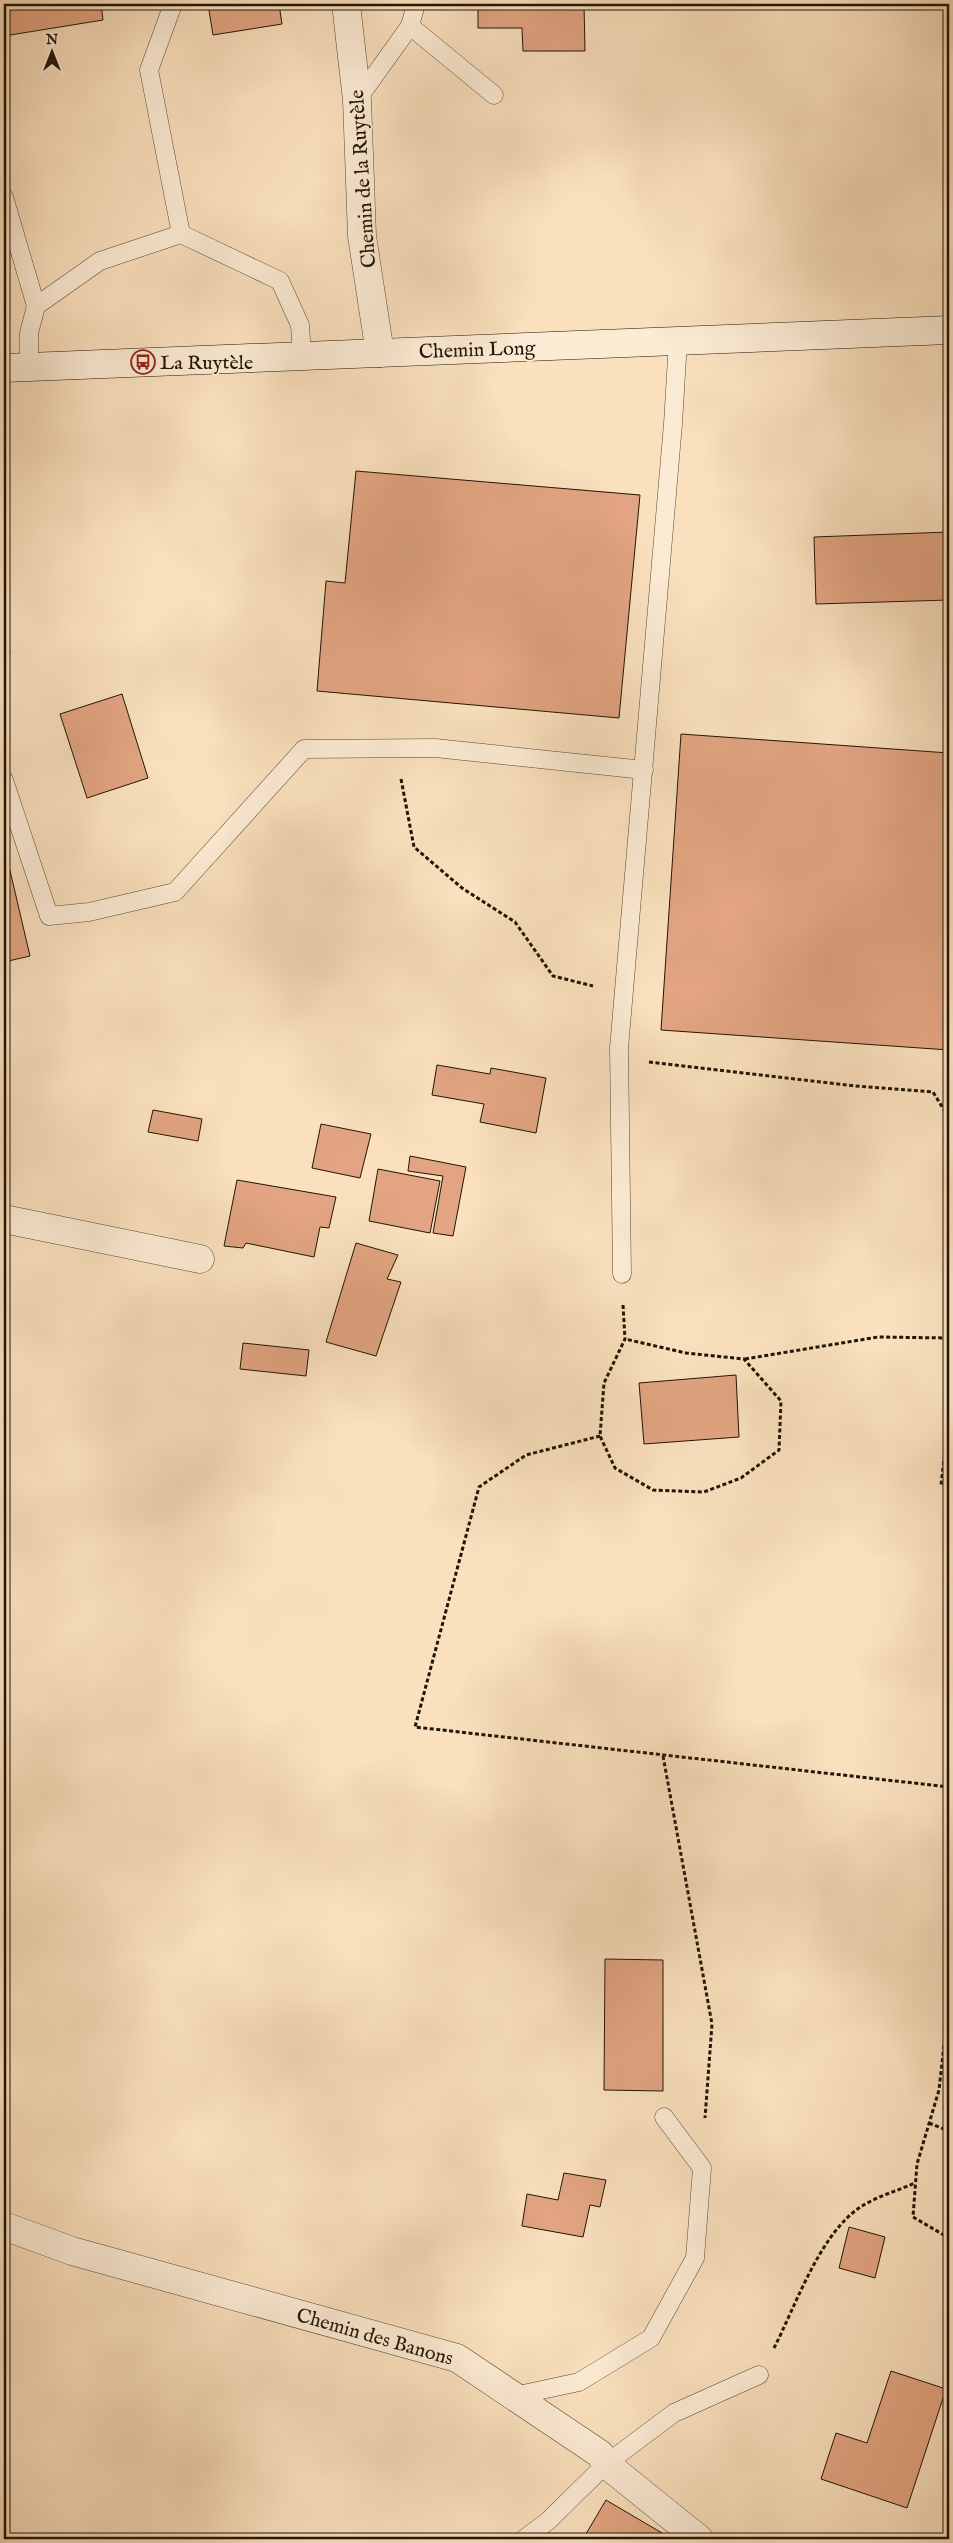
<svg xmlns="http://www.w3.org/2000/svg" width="953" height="2543" font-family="'IM FELL English',serif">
<rect width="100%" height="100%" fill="#fae0bd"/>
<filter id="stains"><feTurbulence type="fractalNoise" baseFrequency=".004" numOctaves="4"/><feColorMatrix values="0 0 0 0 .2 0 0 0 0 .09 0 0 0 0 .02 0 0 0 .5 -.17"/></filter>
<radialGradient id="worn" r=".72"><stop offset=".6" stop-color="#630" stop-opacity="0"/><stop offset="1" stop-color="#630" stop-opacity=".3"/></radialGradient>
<g fill="#e2a482" stroke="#201506">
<polygon points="4,4 101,4 103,20 4,36"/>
<polygon points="208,4 279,4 282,24 213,35"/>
<polygon points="478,4 584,4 585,51 523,51 522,28 478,28"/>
<polygon points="356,471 640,495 619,718 317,691 326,581 345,583"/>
<polygon points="949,532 949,600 816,604 814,537"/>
<polygon points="4,639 7,639 10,653 4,654"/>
<polygon points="122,694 148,778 87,798 60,714"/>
<polygon points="681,734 949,753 949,1050 661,1030"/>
<polygon points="4,845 30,956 4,962"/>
<polygon points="437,1065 490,1074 491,1068 546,1078 536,1133 480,1122 484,1104 432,1095"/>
<polygon points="153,1110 202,1119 198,1141 148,1132"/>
<polygon points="321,1124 371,1134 360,1178 312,1168"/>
<polygon points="410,1156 466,1167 453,1236 433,1233 443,1176 408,1171"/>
<polygon points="378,1169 440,1181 430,1233 369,1221"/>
<polygon points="237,1180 336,1197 329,1228 320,1227 314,1257 246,1243 243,1248 224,1246"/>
<polygon points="356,1243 398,1255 387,1279 401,1282 376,1356 326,1342"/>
<polygon points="243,1343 309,1350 306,1376 240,1369"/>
<polygon points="736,1375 739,1437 644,1444 639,1383"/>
<polygon points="605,1959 663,1960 663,2091 604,2090"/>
<polygon points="564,2173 606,2180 600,2207 590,2205 583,2237 522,2226 527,2194 558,2200"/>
<polygon points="849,2227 885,2237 875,2278 839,2268"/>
<polygon points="891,2371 946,2389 907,2508 821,2479 836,2433 867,2443"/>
<polygon points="606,2500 662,2533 659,2539 583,2539"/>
</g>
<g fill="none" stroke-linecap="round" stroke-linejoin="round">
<g stroke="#564834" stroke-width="19">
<g id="lane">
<polyline points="173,4 149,70 181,234"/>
<polyline points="410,26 494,95"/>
<polyline points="357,100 410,26 416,4"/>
<polyline points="4,197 36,306"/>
<polyline points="29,367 29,333 36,306 100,261 181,234 280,281 300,325 302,356"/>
<polyline points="4,780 49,916 89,912 175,892 304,749 435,748 644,770"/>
<polyline points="622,1274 619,1048 673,424 678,341"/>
<polyline points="514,2396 579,2382 651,2338 695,2258 702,2168 664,2117"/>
<polyline points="524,2539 548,2521 606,2464 674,2413 759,2375"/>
</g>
</g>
<g stroke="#564834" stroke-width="29">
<g id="street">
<polyline points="346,4 357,100 362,236 380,353"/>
<polyline points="4,1219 200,1259"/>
<polyline points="4,2226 72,2251 457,2358 600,2454 606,2464 699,2539"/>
</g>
</g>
<g stroke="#201506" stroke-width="29">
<polyline id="secondary" points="4,368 949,330"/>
</g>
<g stroke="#201506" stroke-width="3" stroke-dasharray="4 2.5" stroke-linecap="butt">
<polyline points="401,779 414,847 462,888 515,922 553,976 593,986"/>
<polyline points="649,1062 855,1086 933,1092 949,1118"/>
<polyline points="949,1166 949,1179"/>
<polyline points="623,1305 625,1339 604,1383 600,1436 615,1468 653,1490 704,1492 741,1478 779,1450 781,1401 744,1359 686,1353 625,1339"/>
<polyline points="745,1359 878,1337 949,1338"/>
<polyline points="949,1416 941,1485 949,1486"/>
<polyline points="600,1436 526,1455 479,1487 415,1727 949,1787"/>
<polyline points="663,1756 712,2024 705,2118"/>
<polyline points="949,2000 939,2090 917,2164 913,2217 949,2238"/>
<polyline points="929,2123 949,2131"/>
<path d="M774,2348C796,2305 819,2236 859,2208C875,2197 897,2191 915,2183"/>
</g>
<use href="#lane" stroke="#fcebd4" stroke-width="18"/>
<use href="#street" stroke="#fcebd4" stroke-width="28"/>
<use href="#secondary" stroke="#fcebd4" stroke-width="28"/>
</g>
<defs>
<g id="bus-ring" transform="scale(1.25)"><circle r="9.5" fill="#fcebd4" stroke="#8f2418" stroke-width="1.5"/><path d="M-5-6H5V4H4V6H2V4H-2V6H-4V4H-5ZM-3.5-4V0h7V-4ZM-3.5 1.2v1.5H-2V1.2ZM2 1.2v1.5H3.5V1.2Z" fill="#8f2418"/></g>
</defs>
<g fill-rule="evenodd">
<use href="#bus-ring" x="143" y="362"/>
</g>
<g text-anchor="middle" stroke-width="4" stroke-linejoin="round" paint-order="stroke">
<g font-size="20" fill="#201506" stroke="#fcebd4">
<text transform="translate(362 179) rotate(-94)" y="7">Chemin de la Ruytèle</text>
<text transform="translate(477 349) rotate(-2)" y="7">Chemin Long</text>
<text transform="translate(375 2336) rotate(16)" y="7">Chemin des Banons</text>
</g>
<g font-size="20" fill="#201506" stroke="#fcebd4" text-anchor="start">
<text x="160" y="369">La Ruytèle</text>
</g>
</g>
<rect width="953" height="2543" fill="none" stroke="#fae0bd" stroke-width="20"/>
<rect x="5" y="5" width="943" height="2533" fill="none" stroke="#201506" stroke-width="2.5"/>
<rect x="10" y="10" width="933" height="2523" fill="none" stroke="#201506"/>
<g transform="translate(52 52)" stroke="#fcebd4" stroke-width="4" paint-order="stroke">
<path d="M0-4L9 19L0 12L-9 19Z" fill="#201506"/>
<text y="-8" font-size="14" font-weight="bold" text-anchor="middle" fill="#201506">N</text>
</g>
<rect width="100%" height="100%" filter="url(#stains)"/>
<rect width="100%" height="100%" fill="url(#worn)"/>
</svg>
